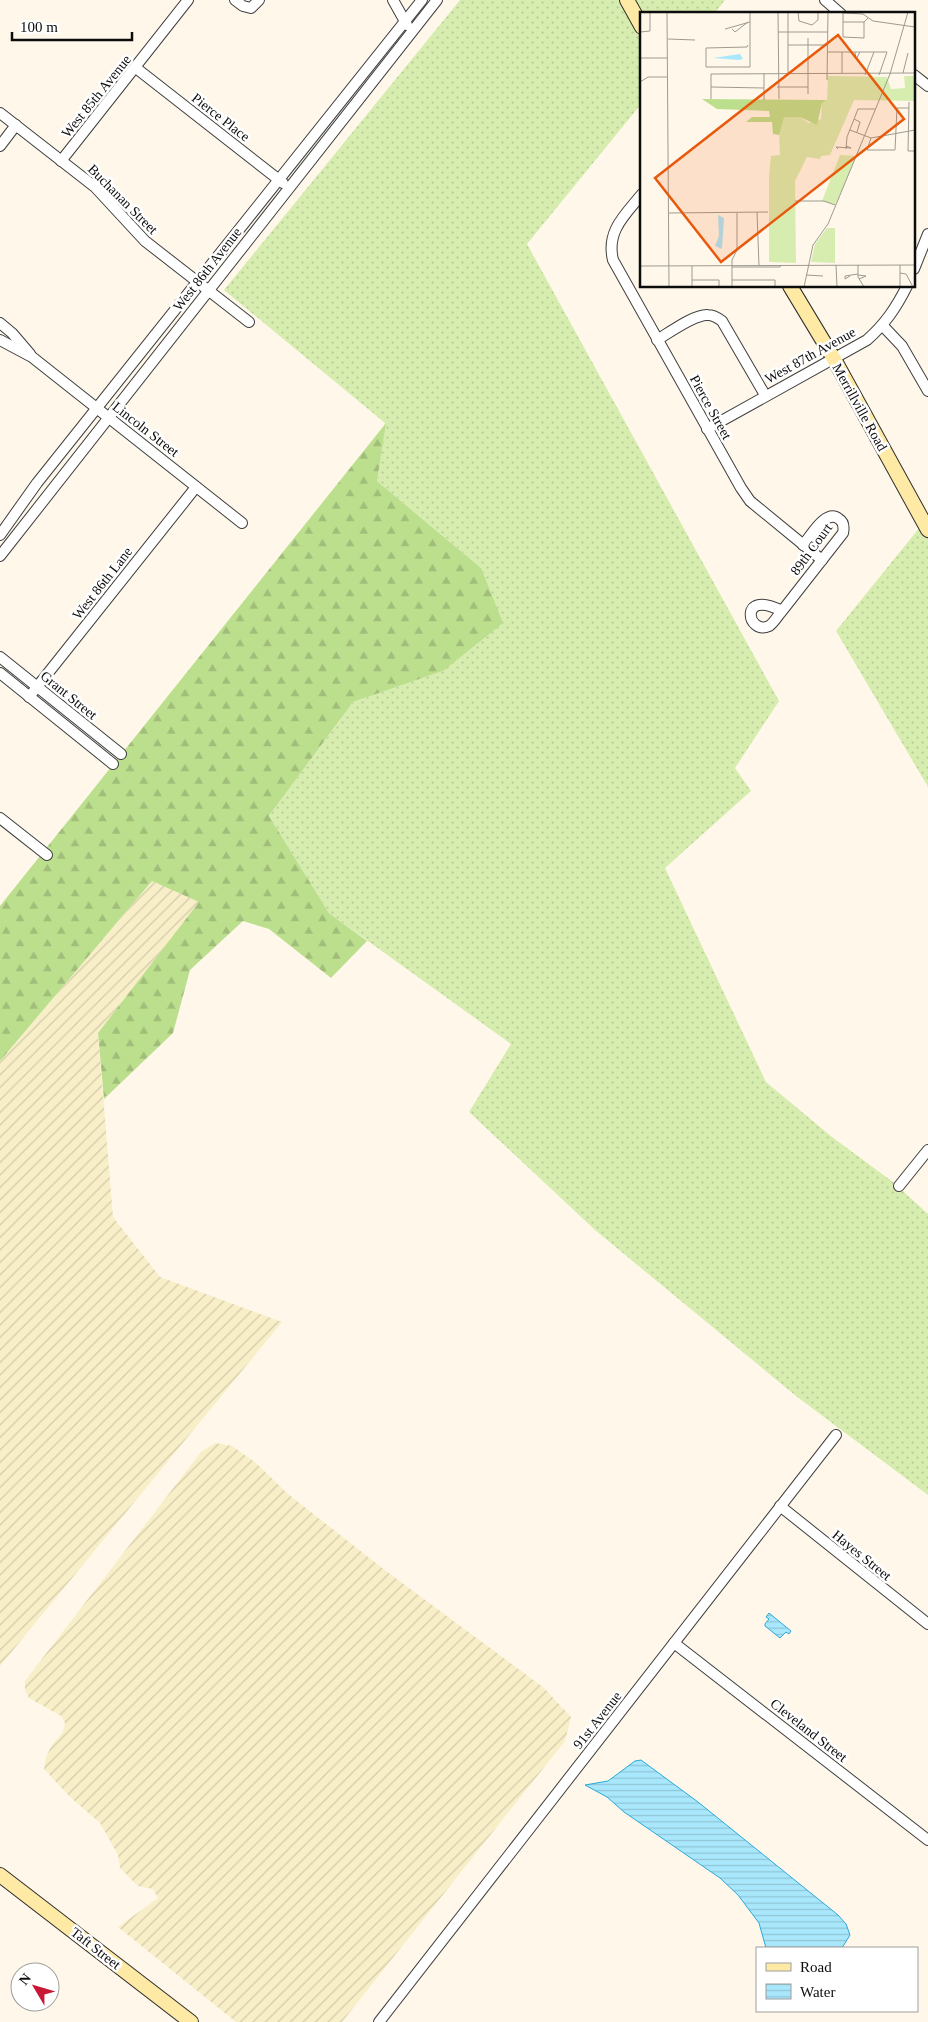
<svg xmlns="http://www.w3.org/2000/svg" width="928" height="2022" font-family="'Times New Roman',serif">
<defs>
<pattern id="farmland-furrows" width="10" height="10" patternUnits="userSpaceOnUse" patternTransform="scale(1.25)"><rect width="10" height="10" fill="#f8eec7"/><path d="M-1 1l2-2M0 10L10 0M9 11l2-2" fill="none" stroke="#d3cbaa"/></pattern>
<pattern id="grass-dots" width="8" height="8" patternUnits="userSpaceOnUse" patternTransform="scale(1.25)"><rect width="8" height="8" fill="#d7edb0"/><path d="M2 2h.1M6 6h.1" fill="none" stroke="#b7ca96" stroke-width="1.8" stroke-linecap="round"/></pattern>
<pattern id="forest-firs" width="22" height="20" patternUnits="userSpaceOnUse" patternTransform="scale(1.25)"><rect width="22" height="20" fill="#bcdf8e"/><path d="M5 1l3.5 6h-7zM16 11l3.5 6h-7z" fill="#a0be79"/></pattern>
<pattern id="water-rules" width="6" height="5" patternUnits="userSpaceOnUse" patternTransform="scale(1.25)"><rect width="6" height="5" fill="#a9e7fc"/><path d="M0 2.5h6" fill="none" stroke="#90c5d7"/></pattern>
</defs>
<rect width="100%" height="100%" fill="#fff8ea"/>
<g fill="url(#farmland-furrows)">
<polygon points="152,881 200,902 98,1033 113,1217 160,1277 282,1322 0,1666 0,1061"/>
<polygon points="215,1443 232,1446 256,1463 288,1494 386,1571 544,1688 571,1717 565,1741 342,2022 236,2022 118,1927 158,1898 153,1889 138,1886 120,1868 118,1855 100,1823 70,1797 44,1769 46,1757 52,1745 63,1732 65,1723 61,1716 29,1698 25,1690 25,1681 201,1452"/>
</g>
<g fill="url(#grass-dots)">
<polygon points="460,0 725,0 714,14 642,14 642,103 527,244 779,701 735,768 751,791 665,868 766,1082 832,1137 893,1182 928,1214 928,1495 796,1396 595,1230 469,1112 511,1044 329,913 269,816 353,702 443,671 481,568 377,481 385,423 224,290"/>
<polygon points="924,522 928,530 928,787 836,631"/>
</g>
<polygon fill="url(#forest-firs)" points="386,423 377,481 481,568 503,623 443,671 353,702 269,816 329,913 367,941 331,978 269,929 243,921 190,970 173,1033 104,1099 98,1033 199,902 152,881 0,1061 0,906"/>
<g fill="url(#water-rules)" stroke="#29a9da">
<polygon points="769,1613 791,1631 789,1634 786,1632 780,1638 765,1626 765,1624 769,1619 766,1617"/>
<polygon points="641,1760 698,1802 838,1915 846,1924 850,1935 842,1948 766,1948 759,1923 738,1895 720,1878 624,1812 607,1797 585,1785 608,1781 635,1761"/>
</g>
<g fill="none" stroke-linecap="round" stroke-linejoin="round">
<g stroke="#3f3f3f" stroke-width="12">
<g id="street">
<polyline points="235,0 243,6 251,8 259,0"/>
<polyline points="393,0 407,25"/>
<polyline points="825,0 841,14"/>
<polyline points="136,68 283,183"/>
<polyline points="914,75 928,86"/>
<polyline points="0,113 95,187 145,241 249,322"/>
<polyline points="0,146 16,125"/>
<polyline points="61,161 188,0"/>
<path d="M642,194C625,215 606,231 613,260L741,488L750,501L822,560"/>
<polyline points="914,269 928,234"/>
<polyline points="0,323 12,333 30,354"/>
<polyline points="883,326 902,346 928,391"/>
<polyline points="0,340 32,357 242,523"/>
<path d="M657,340C669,333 694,314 708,315C714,315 718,318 722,321L765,395"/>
<path d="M707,429L867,340C885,324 896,308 907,286"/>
<polyline points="0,535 37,483 422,0"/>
<polyline points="0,556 437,0"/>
<path d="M782,611C778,615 774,623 769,626C747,636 738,588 782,611L843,533C844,528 844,522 839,519C826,508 811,536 803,545"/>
<polyline points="0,657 121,754"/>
<polyline points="0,673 113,764"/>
<polyline points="29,697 196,487"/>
<polyline points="0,818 47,855"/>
<polyline points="899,1186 928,1150"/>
<polyline points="780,1506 928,1624"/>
<polyline points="674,1643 928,1840"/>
<polyline points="379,2022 836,1435"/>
</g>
</g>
<g stroke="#2e2e2e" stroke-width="16">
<g id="secondary">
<polyline points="627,0 642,27"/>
<polyline points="790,286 834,359 928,530"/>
<polyline points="0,1875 191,2022"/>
</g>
</g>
<use href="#street" stroke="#fff" stroke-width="10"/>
<use href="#secondary" stroke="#ffeaa5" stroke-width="14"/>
</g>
<g text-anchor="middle" stroke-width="5" stroke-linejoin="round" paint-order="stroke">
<g font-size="14" fill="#0c0c0c" stroke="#fff">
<text transform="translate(96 96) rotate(-51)" y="5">West 85th Avenue</text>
<text transform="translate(221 117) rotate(38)" y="5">Pierce Place</text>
<text transform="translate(123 199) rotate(45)" y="5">Buchanan Street</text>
<text transform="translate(207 269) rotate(-52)" y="5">West 86th Avenue</text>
<text transform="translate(810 355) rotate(-29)" y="5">West 87th Avenue</text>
<text transform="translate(711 407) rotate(61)" y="5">Pierce Street</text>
<text transform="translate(860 407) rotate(61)" y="5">Merrillville Road</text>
<text transform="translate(146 429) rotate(38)" y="5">Lincoln Street</text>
<text transform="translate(811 549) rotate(-54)" y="5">89th Court</text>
<text transform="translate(102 583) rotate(-52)" y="5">West 86th Lane</text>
<text transform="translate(69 695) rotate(39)" y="5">Grant Street</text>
<text transform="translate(862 1555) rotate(39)" y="5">Hayes Street</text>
<text transform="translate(597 1720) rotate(-52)" y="5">91st Avenue</text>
<text transform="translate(809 1730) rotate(38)" y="5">Cleveland Street</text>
<text transform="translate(96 1948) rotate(38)" y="5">Taft Street</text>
</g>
</g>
<g transform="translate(640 12)">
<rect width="275" height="275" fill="#fff8ea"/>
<path d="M188,64L247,65L251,77L265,76L264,64H275V107L274,89L214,88L190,143L181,144L180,147L167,145L155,169L156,251L129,250V164L131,144L140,143L139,118L143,105H160L169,111L181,107L182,91L187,88ZM200,143L217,144L195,193L182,189ZM187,216H195V251L171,250L175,232Z" fill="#d7edb0"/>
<path d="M62,87L187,88L182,91L177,113L160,105H144L139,123L133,122L132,110H106L112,105H130L129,99L77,97Z" fill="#bcdf8e"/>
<path d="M100,42L103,47L99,48L73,46ZM78,203L84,206L82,237L75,234L79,224Z" fill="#a9e7fc"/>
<path fill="none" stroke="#9e9a91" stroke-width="1" d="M27,0L29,275M138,0L139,87M148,0V62M158,0L159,9L172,13L178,8V0M203,0V25L224,26V10L228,6M203,1L223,2L233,9L275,15M203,10H224M85,17L110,10M92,17L95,20L108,10M0,20L10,19V0M138,20H188M28,27L55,28M108,33L107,35L66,36V55H110V0M148,33H188M188,40H247L239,63M215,40L216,47L220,40M0,46H28M124,61V88M263,61L268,41M71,62L275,61M202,62V40M225,63L234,40M187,68L188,0M0,70L8,65H28M71,75L124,76M137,75H168M168,82V26M71,87V62M269,90L268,139H275M214,107L220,110L217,120M210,118L231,126L275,118M231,126L227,138H255L257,96H269M198,137L196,135L211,136L206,134M206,137L207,125L218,97H235M155,189H184L195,193M117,200L119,254M29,201L128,200M196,253L197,275M218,253V265L224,275M0,254L275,253M52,254V275M92,255H140L141,253M260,261L266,262L273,275M166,263L183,264M218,263L226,264L219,267M210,264L205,267V264L218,262M52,268H79V275M92,268H135V275M92,275V248L97,238V201M164,275L173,233L188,212L250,62L268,0M260,275V253"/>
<path fill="#e8590c" fill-opacity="0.15" stroke="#e8590c" stroke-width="2.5" d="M198,23L264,107L81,250L15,166Z"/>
<rect width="275" height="275" fill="none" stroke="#0c0c0c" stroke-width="2.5"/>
</g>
<rect x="756" y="1947" width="162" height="65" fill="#ffffff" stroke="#9e9e9e"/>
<rect x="766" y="1963" width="25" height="8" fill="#ffeaa5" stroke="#9e9e9e"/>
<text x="800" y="1972" font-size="15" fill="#0c0c0c">Road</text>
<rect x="766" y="1984" width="25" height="15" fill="url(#water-rules)" stroke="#9e9e9e"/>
<text x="800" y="1997" font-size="15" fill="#0c0c0c">Water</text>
<g transform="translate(35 1987) rotate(308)"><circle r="24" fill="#ffffff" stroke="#9e9e9e"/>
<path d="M0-4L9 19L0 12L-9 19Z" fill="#c81735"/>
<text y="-8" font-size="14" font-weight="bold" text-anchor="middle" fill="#0c0c0c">N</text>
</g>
<path d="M12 32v8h120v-8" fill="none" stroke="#0c0c0c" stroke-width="2.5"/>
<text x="20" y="32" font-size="15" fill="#0c0c0c" stroke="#ffffff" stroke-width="4" paint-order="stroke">100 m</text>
</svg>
